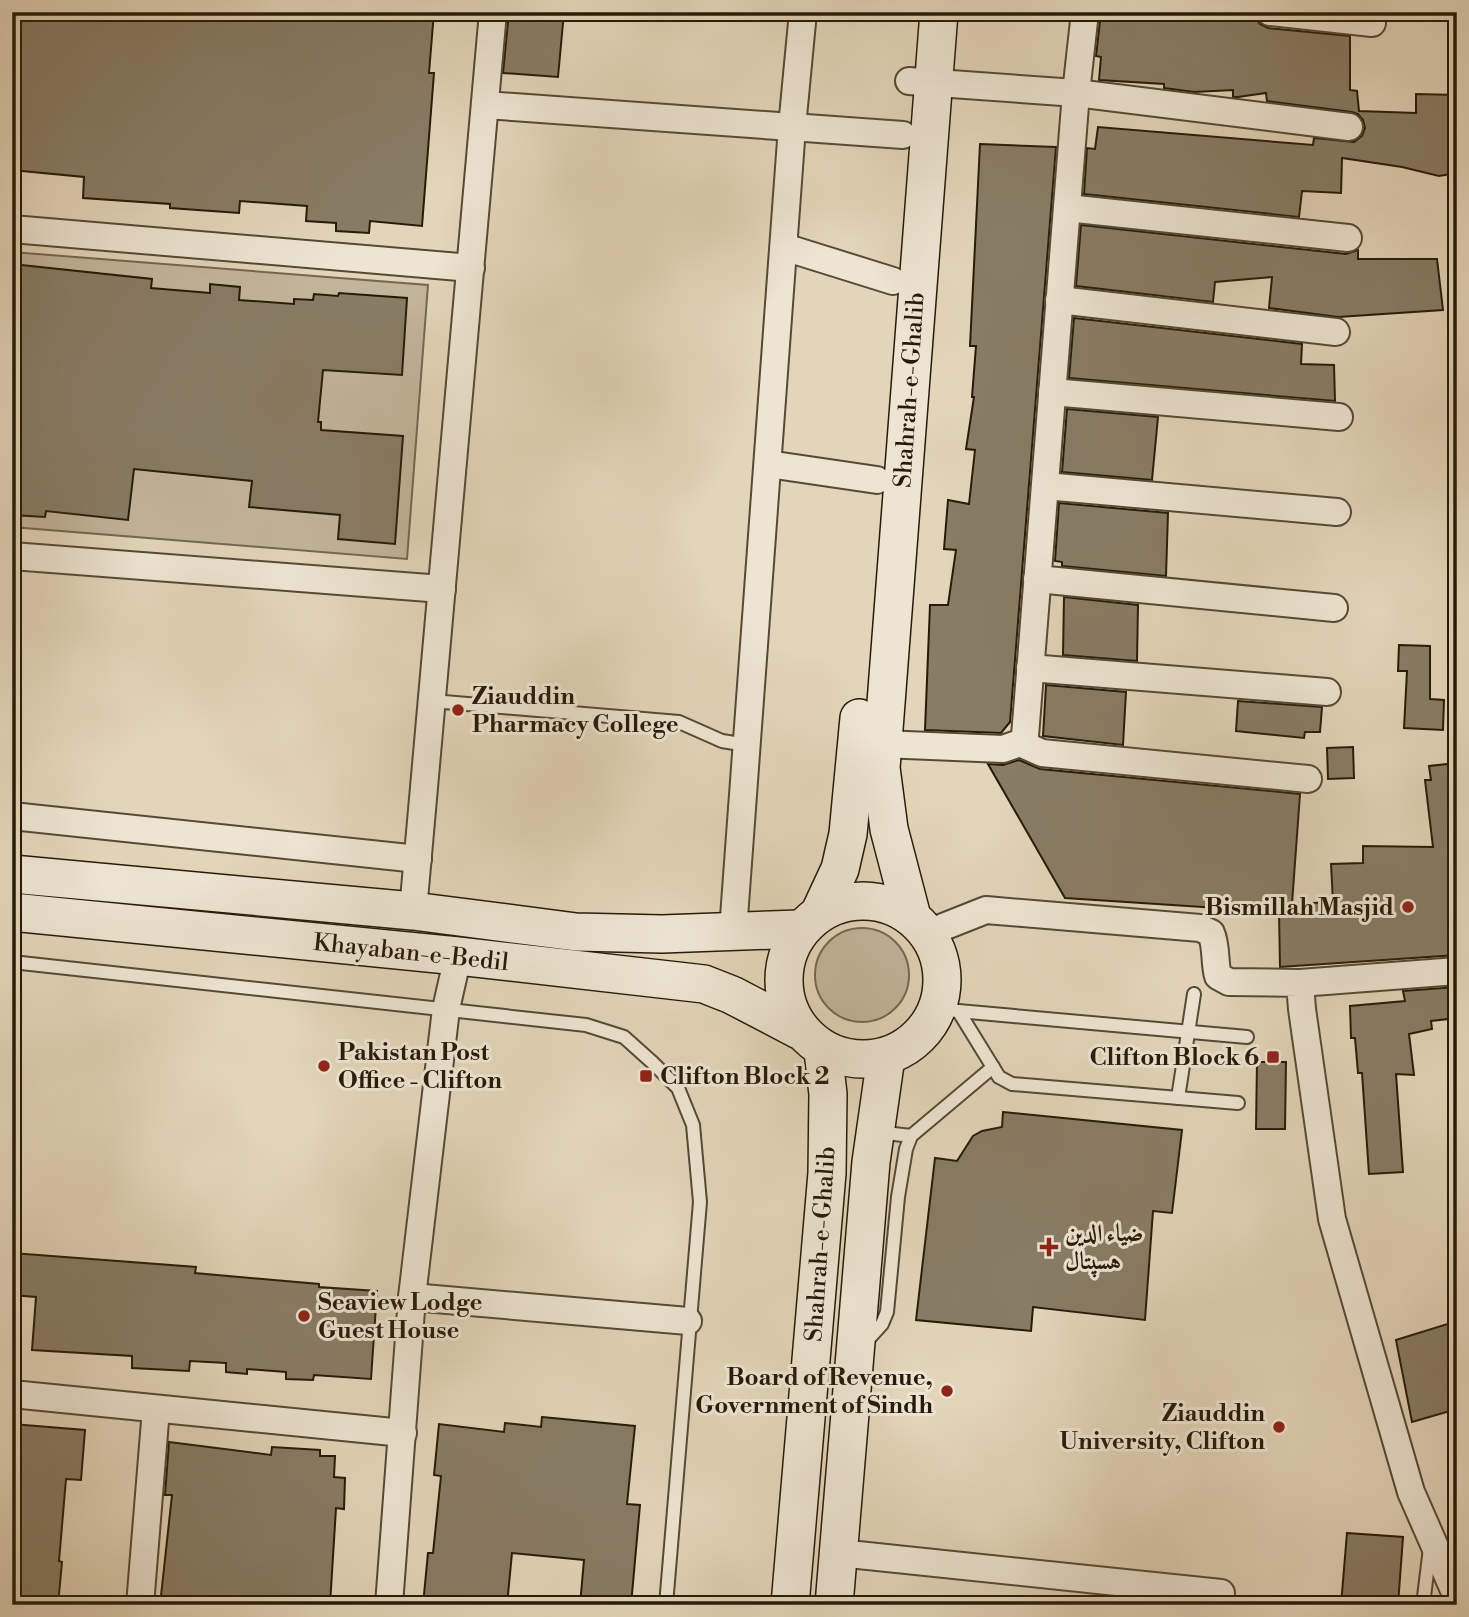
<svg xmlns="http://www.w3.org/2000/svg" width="1469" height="1617" font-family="'Libre Bodoni',Amiri,serif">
<rect width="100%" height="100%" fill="#e3d5b9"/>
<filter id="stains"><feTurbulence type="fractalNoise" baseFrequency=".00286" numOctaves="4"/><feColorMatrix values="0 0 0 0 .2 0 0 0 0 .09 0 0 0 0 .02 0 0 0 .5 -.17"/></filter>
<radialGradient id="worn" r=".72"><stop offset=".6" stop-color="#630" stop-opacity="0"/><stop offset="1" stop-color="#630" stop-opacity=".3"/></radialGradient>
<g fill="#c3b59b" stroke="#746852" stroke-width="2">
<polygon points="12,252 428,285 407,559 12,527"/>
<circle cx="862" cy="975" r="47"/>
</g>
<g fill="#887c65" stroke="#261b0a" stroke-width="2">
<polygon points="12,12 329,12 359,15 359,12 434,12 429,73 434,73 422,226 370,221 369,233 336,231 336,223 306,221 307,206 240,201 239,213 170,208 170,204 83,198 84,177 12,170"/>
<polygon points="509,12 564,12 558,77 503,73"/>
<polygon points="1101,12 1240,12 1240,18 1256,18 1260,24 1268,28 1350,36 1350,90 1357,91 1359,111 1416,113 1416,94 1457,95 1457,173 1439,176 1402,167 1342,158 1341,193 1302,191 1299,217 1084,194 1087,148 1095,149 1098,127 1313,145 1314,138 1354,142 1362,136 1365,128 1363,120 1358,114 1352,112 1267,101 1266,93 1238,97 1233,97 1233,90 1194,92 1164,88 1164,84 1099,80 1101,57 1096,56"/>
<polygon points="980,144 1056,147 1010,722 1001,733 925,730 930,605 948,605 956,550 944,549 948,500 969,504 975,450 966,449 974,397 972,397 976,346 970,346"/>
<polygon points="1081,225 1346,254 1358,250 1358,259 1437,259 1443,310 1338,317 1269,308 1272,277 1215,282 1213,302 1076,286"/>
<polygon points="12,264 152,279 151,288 210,293 210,284 240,287 239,300 294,304 294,299 313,300 314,294 338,296 339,293 407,298 402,375 323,370 318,422 321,422 321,430 403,436 395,544 338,539 340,515 249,507 252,481 134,469 128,520 46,511 45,517 12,515"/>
<polygon points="1074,318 1302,344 1301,364 1334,365 1335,401 1069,378"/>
<polygon points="1067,409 1158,417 1152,480 1062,472"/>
<polygon points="1059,503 1168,513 1166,576 1062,566 1062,562 1055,561"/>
<polygon points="1064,597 1138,605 1137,661 1063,655"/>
<polygon points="1399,645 1430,646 1430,699 1444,700 1443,730 1404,728 1407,671 1398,671"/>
<polygon points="1046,685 1126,692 1123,745 1043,736"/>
<polygon points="1238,701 1322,707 1320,732 1305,732 1304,738 1236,731"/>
<polygon points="1353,747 1354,778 1328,779 1327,748"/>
<polygon points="1019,760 1040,769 1300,794 1292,904 1333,902 1331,864 1363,863 1363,846 1433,847 1425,780 1431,780 1429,766 1457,763 1457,955 1280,967 1279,912 1065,898 988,764 1003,765"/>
<polygon points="1457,987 1457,1018 1431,1021 1432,1029 1409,1034 1414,1075 1396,1074 1403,1172 1369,1174 1362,1073 1358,1073 1355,1038 1351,1038 1350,1006 1405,1001 1403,991"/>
<polygon points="1257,1062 1286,1062 1285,1129 1256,1129"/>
<polygon points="1003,1112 1182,1130 1172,1213 1153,1211 1145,1320 1033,1307 1031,1331 916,1320 935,1158 957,1161 973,1136 982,1131 1002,1127"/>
<polygon points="12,1253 196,1267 195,1273 319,1284 319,1287 377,1291 371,1379 314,1375 313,1380 286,1379 286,1372 247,1369 247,1374 226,1372 226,1363 190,1361 189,1371 132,1368 132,1356 32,1350 36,1297 12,1295"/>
<polygon points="1457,1321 1457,1409 1412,1422 1396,1340"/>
<polygon points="542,1417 635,1426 627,1504 640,1505 631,1605 580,1605 584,1560 512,1553 507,1605 423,1605 428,1553 433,1553 441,1476 434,1475 439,1424 504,1432 505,1423 541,1427"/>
<polygon points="12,1424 85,1430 81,1480 66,1479 59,1561 62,1562 58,1605 12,1604"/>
<polygon points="169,1442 271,1455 272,1447 320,1450 320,1456 335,1456 334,1477 345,1478 344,1509 336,1508 330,1605 160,1605 172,1495 165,1495"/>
<polygon points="1347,1533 1403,1537 1398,1605 1341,1605"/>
</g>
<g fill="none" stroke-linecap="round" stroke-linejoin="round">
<g stroke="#554a36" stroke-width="16">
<g id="service">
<polyline points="432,701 679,722 722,741 747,745"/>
<polyline points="12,962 586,1025 624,1037 653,1063 678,1088 693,1125 700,1202 666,1605"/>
<polyline points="936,1009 1247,1037"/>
<polyline points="959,1012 999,1077 1012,1084 1238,1103"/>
<polyline points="1178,1098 1194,994"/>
<polyline points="877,1132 911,1136"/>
<polyline points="864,1344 882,1324 887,1312 898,1197 906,1149 911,1136 993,1067"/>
<polyline points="1423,1605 1430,1548"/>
</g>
</g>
<g stroke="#554a36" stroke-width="30">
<g id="minor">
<polyline points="1270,12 1372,23"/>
<polyline points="909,81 1076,93 1349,127"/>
<polyline points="485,105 903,135"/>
<polyline points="1067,208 1348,238"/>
<polyline points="12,229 471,268"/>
<polyline points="784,247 893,281"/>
<polyline points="1059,300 1336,332"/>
<polyline points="1052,392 1339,417"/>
<polyline points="768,464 877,480"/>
<polyline points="1045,486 1337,512"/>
<polyline points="12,556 442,589"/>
<polyline points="1037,579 1334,608"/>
<polyline points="1030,668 1327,692"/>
<polyline points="1020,743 1042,753 1308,779"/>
<polyline points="882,744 1003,749 1020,743 1025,736 1076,93 1085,12"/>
<polyline points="12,816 418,859"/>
<polyline points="413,911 493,12"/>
<polyline points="733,931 792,127 803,12"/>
<path d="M928,933L986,910L1200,928L1211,933C1217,947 1214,961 1218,976L1229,982L1300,983L1302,1009L1332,1219L1411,1492L1457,1597"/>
<polyline points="1300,983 1457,971"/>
<polyline points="412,1297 688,1321"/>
<polyline points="12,1394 403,1433"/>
<polyline points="839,1553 1221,1593 1220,1605"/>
<polyline points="140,1605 156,1409"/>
<polyline points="389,1605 412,1297 446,1009 458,956"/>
</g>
</g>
<g stroke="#261b0a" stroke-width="40">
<g id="secondary">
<polyline points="12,874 413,911 576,932 662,934 800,929"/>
<circle cx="863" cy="980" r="79"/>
<polyline points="12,912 458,956 704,984 732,995 799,1030"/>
<polyline points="820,912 840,869 848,834 859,718"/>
<polyline points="912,917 889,829 881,768 939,12"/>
<polyline points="790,1605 827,1173 828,1094 823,1051"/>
<polyline points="834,1605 871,1162 886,1057"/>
</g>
</g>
<use href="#service" stroke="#ede4d2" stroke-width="12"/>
<use href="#minor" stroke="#ede4d2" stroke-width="26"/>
<use href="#secondary" stroke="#ede4d2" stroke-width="37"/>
</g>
<g fill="#8f2418" stroke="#ede4d2" stroke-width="2.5">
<circle cx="458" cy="710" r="7"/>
<circle cx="1408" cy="907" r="7"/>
<rect x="1266" y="1050" width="14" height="14" rx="3.5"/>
<circle cx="324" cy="1066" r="7"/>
<rect x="639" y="1069" width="14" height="14" rx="3.5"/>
<path d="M1045.5 1236.5h7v7h7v7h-7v7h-7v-7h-7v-7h7z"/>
<circle cx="304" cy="1316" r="7"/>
<circle cx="947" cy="1391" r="7"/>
<circle cx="1279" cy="1427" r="7"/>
</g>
<g text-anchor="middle" stroke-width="6" stroke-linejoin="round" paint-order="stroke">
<g font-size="24" fill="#261b0a" stroke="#ede4d2">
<text transform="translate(909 390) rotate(-86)" y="8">Shahrah-e-Ghalib</text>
<text transform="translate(411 952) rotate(6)" y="8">Khayaban-e-Bedil</text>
<text transform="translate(820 1244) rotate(-86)" y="8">Shahrah-e-Ghalib</text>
</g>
<g font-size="24" font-weight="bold" fill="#261b0a" stroke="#ede4d2" text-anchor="start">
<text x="472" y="704">Ziauddin<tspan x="472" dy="28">Pharmacy College</tspan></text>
<text x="1394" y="915" text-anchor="end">Bismillah Masjid</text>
<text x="338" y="1060">Pakistan Post<tspan x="338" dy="28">Office - Clifton</tspan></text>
<text x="1259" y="1065" text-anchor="end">Clifton Block 6</text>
<text x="660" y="1084">Clifton Block 2</text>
<text x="1065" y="1241">ضیاء الدین<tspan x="1065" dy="28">ہسپتال</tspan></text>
<text x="318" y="1310">Seaview Lodge<tspan x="318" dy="28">Guest House</tspan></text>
<text x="933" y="1385" text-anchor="end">Board of Revenue,<tspan x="933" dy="28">Government of Sindh</tspan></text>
<text x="1265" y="1421" text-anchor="end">Ziauddin<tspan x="1265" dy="28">University, Clifton</tspan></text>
</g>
</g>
<rect width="1469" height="1617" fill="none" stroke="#e3d5b9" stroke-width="42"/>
<rect x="14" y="14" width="1441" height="1589" fill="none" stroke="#261b0a" stroke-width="3.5"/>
<rect x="21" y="21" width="1427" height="1575" fill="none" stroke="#261b0a" stroke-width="2"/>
<rect width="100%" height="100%" filter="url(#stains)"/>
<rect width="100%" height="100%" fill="url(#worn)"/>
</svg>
